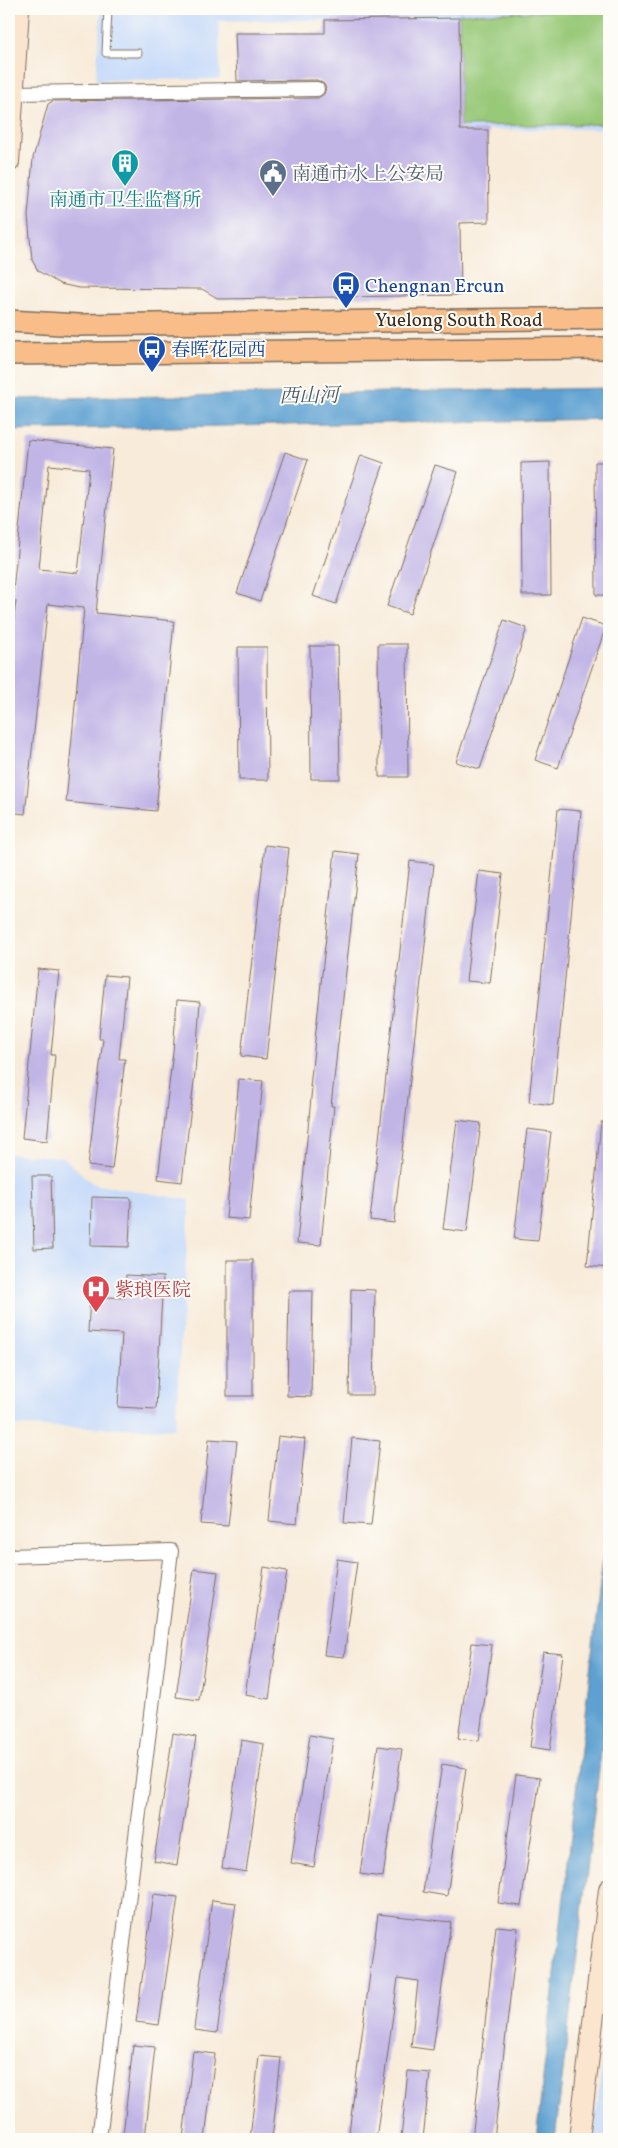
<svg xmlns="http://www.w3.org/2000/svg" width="618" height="2148" font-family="Vollkorn,'Noto Serif SC',serif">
<rect width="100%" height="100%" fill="#fdfcf7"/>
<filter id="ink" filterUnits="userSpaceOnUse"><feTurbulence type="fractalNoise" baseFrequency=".02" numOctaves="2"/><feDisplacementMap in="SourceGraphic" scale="10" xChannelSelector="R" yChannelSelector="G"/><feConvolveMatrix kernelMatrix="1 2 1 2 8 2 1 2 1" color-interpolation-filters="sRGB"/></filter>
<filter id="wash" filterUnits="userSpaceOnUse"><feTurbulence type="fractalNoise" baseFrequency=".0096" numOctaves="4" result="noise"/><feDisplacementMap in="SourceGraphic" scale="20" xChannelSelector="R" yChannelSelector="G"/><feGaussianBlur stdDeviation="1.12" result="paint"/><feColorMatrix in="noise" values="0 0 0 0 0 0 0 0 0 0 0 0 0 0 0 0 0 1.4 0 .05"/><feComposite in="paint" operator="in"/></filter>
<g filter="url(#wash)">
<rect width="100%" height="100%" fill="#f8ebd9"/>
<g fill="#c9dcf9">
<polygon points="101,9 609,9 609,129 461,130 459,18 219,21 220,79 96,80"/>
<polygon points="9,1154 63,1157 93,1184 190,1200 175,1429 9,1426"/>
<polygon points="609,2008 609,2139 593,2139"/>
</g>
<polygon fill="#98c978" stroke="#6a7a4b" points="609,10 609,124 460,126 459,14"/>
<g fill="#5da0d1" stroke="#4c6578">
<polygon points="609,388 609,419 9,430 9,399"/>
<polygon points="609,1506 609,1686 555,2139 536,2139"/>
</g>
<g id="blocks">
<g fill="#c1b5e6" fill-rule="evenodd">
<polygon points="459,18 460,130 488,130 489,222 460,223 461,295 219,299 202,289 79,288 60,284 38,271 32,260 28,216 33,158 48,104 53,101 318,98 324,94 326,88 324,84 317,80 237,81 235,33 325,33 325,20"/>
<path d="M28,440L113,449L96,613L174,621L156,811L66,802L84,608L48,604L25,814L9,812V664L16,601H12ZM49,465L89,469L78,573L39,569Z"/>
<polygon points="285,452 308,460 260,601 237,593"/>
<polygon points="361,455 384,463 336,604 313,596"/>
<polygon points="550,462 551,595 522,595 521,463"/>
<polygon points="595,462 609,462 609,595 596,595"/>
<polygon points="435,465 458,472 410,614 387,606"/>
<polygon points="582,618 606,626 558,768 535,760"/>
<polygon points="504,620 527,628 480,769 456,762"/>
<polygon points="378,644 407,644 408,777 379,777"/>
<polygon points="310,646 338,646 340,779 311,779"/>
<polygon points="238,647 267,647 268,780 239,780"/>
<polygon points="558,809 581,811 553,1105 529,1102"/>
<polygon points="265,845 289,848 266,1059 241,1056"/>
<polygon points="335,851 359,854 331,1106 334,1106 321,1245 297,1243 312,1087 310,1087"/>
<polygon points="410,861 434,864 394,1223 370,1220"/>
<polygon points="479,871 503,874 490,983 466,981"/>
<polygon points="38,969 59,971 51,1055 55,1055 47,1141 22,1138"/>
<polygon points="105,975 127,977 119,1059 125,1059 112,1169 88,1166 103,1039 99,1039"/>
<polygon points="177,1000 200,1002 195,1073 182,1182 158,1179 173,1051"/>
<polygon points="239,1079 263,1081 249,1220 226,1218"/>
<polygon points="457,1120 481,1123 467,1232 443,1229"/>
<polygon points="601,1122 609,1122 609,1268 587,1266"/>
<polygon points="527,1129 551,1132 538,1241 514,1239"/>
<polygon points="32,1176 51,1176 53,1248 34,1249"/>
<polygon points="92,1197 131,1198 129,1247 91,1246"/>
<rect x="227" y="1260" width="26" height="136"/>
<polygon points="126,1275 163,1277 156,1409 118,1407 122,1334 88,1332 90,1296 125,1298"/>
<polygon points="351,1289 375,1290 373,1395 349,1395"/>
<polygon points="289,1291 313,1291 311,1397 287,1396"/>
<polygon points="278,1436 305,1439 297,1524 269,1521"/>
<polygon points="352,1438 380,1441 371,1525 344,1523"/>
<polygon points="209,1439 237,1441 228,1526 201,1524"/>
<polygon points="337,1559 357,1562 344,1657 324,1655"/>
<polygon points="264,1567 287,1571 269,1699 245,1695"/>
<polygon points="194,1569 218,1572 199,1700 176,1697"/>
<polygon points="472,1643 492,1645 479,1741 458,1738"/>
<polygon points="543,1652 563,1654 550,1750 530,1747"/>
<polygon points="173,1733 196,1737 177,1865 154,1861"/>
<polygon points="310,1735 333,1739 314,1867 291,1863"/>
<polygon points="241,1740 264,1744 246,1872 222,1868"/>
<polygon points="378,1746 402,1749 383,1877 360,1874"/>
<polygon points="442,1764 466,1768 447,1896 423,1892"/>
<polygon points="516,1775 540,1778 521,1906 498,1903"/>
<polygon points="154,1894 178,1897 159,2025 136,2022"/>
<polygon points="212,1900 236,1903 217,2033 195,2030 194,2028"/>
<polygon points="378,1914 451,1922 433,2050 411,2047 418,1981 398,1978 376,2139 348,2139"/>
<polygon points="496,1926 518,1928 494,2139 472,2139"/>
<polygon points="133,2045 155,2047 145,2138 123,2135"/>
<polygon points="193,2051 215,2054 205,2139 183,2139"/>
<polygon points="259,2056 281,2058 272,2139 250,2139"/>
<polygon points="408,2071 430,2073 423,2139 401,2139"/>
</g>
</g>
</g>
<g filter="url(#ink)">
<use href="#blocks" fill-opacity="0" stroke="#7d6e5f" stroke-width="1"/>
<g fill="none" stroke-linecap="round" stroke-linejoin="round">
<g stroke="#7d6e5f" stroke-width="9">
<polyline id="lane" points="108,9 106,53 138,53"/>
</g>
<g stroke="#7d6e5f" stroke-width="16">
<g id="street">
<polyline points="9,93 317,89"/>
<polyline points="9,1556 171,1551 99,2139"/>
</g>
</g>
<g stroke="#7d6e5f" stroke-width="22">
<g id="secondary">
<polyline points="9,162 19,9"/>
<polyline points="579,2139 609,1889"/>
</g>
</g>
<g stroke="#7d6e5f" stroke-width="24">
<g id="primary">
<polyline points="9,321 79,325 609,318"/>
<polyline points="9,354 609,348"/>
</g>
</g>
<use href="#lane" stroke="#fff" stroke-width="7"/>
<use href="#street" stroke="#fff" stroke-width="14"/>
<use href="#secondary" stroke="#fce5cf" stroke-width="20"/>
<use href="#primary" stroke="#f8bd88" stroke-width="21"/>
</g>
</g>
<defs>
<g id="building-pin" transform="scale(1.4375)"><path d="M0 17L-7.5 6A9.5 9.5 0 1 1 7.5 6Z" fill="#0f9aa8" stroke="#fdfcf7"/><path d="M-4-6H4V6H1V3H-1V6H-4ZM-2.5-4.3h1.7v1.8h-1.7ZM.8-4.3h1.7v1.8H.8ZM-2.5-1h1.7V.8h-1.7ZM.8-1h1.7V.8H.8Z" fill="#fff"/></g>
<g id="civic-pin" transform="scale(1.4375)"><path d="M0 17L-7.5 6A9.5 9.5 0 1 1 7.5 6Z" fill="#5c6f8a" stroke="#fdfcf7"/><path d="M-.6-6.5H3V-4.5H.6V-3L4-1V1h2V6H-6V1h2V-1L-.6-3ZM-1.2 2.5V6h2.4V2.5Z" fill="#fff"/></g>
<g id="bus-pin" transform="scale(1.4375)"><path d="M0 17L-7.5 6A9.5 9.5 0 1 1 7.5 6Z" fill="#1a4fb4" stroke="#fdfcf7"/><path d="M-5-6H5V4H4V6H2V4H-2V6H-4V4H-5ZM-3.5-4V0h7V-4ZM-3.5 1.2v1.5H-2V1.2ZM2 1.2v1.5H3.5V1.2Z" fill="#fff"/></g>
<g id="hospital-pin" transform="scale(1.4375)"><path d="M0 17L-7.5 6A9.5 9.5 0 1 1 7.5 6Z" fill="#e0444e" stroke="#fdfcf7"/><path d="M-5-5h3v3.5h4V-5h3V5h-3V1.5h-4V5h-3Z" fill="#fff"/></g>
</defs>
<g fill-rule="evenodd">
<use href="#building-pin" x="125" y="163"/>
<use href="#civic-pin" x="273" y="173"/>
<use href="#bus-pin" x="346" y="285"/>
<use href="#bus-pin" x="152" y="349"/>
<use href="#hospital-pin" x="96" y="1289"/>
</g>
<g text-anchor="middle" stroke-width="4" stroke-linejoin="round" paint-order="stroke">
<g font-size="19" fill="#4e5e75" stroke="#fdfcf7" text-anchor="start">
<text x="292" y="180">南通市水上公安局</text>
</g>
<g font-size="19" fill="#0d838f" stroke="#fdfcf7">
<text x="125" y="206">南通市卫生监督所</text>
</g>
<g font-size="19" fill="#164399" stroke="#fdfcf7" text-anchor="start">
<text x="365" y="292">Chengnan Ercun</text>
<text x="171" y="356">春晖花园西</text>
</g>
<g font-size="19" fill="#3b2a1e" stroke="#fdfcf7">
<text x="459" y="326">Yuelong South Road</text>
</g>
<g font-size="19" fill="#be3a42" stroke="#fdfcf7" text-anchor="start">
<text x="115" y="1296">紫琅医院</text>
</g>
<g font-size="20" font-style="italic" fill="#495966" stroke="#fdfcf7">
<text transform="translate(309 395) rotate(-1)" y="7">西山河</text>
</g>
</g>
<rect width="618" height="2148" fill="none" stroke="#fdfcf7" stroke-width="30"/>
</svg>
